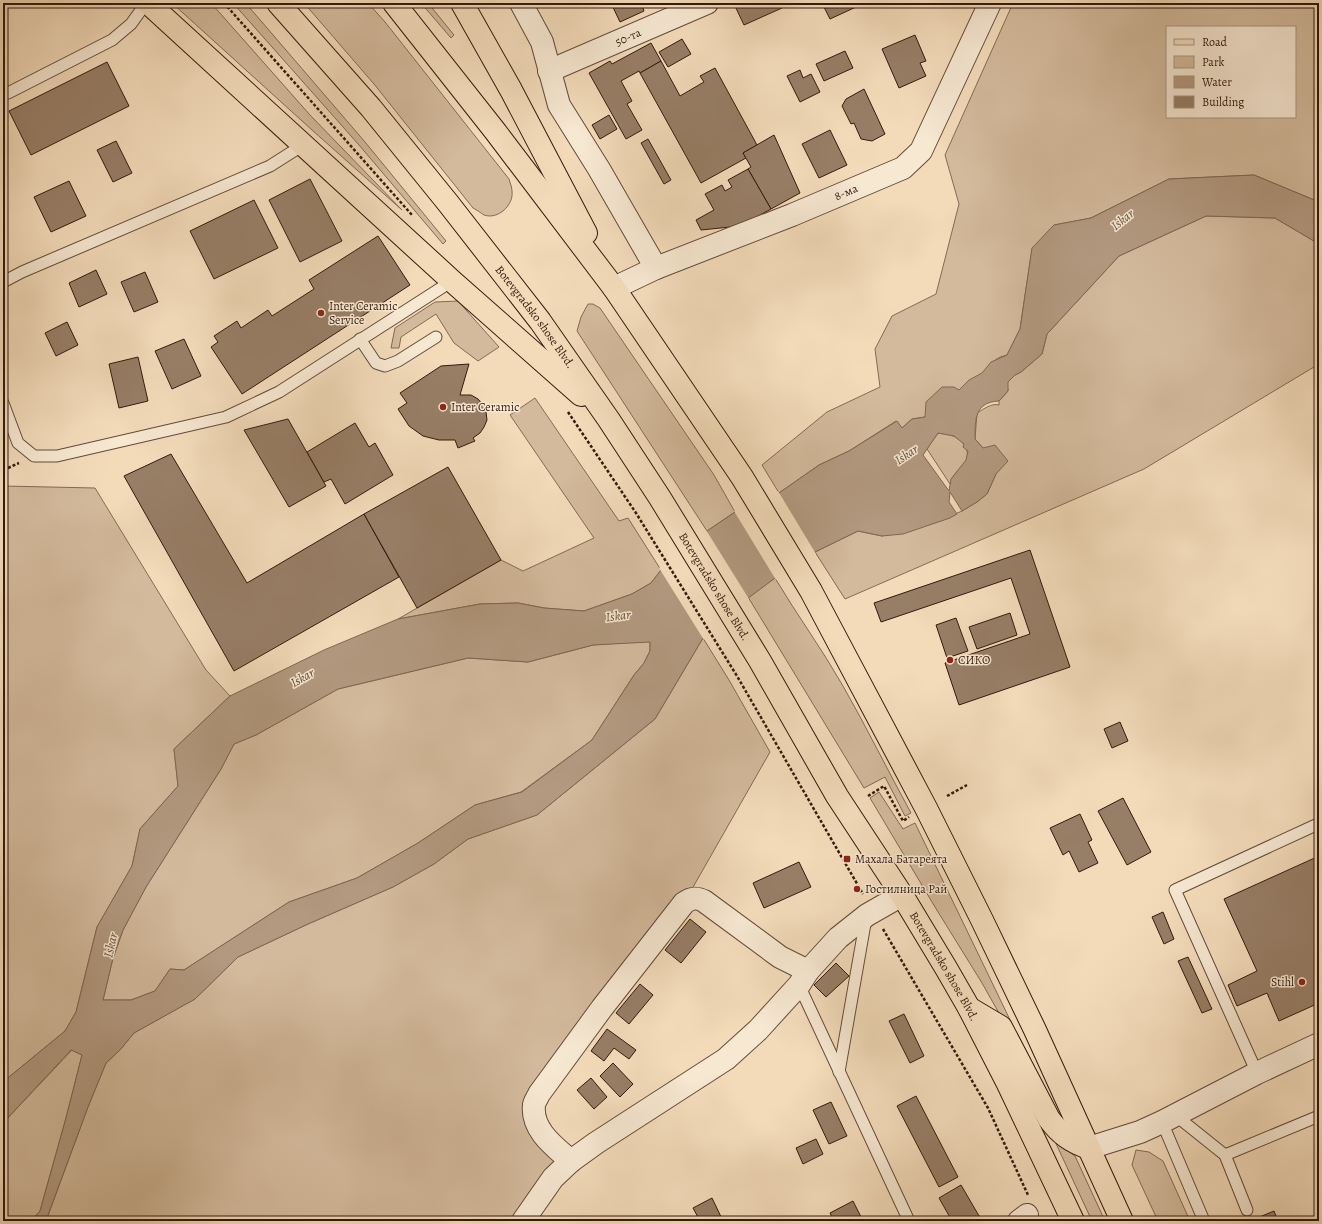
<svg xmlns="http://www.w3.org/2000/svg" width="1322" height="1224" font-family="Alegreya,serif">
<rect width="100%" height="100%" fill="#f3dbba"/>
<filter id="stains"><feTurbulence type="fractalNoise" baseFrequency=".005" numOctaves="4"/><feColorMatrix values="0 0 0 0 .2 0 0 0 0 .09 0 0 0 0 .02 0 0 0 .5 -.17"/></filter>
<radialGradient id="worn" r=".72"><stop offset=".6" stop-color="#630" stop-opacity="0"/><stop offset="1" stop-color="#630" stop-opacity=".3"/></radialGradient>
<g fill="#d3ba9c" stroke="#846a54" fill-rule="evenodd">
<polygon points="172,3 211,3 310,115 402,210 312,130"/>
<polygon points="233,3 246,3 249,7 365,142 446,241 443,244 359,145"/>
<path d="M304,3H368L385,22L509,179C510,183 512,187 512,191C514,205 498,220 484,215C481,213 477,210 473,208L374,84Z"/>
<polygon points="421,3 428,3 454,35 451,38"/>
<path d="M1013,3H1319V202L1254,175L1169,179L1091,218L1054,225L1032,249L1020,329L1007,355C992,358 992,366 982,374C975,379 967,381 962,389L925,417L912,419L902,428L896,421L849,451L819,465L779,493L762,465L827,412L880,387L875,349L892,316L936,294L959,204L945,155ZM1167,27H1295V117H1167Z"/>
<path d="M1206,216L1275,218L1319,244V364L1144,469L845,599L815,552L858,531L882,536L934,523L962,511L977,502L987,494L996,474L983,448L975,439L977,413C984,409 991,403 999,405V401L1008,391L1007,383L1015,375L1021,372L1042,354L1047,334L1119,256Z"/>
<polygon points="458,301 499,347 478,361 454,343 436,314 401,337 399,348 391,348 395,328 435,302"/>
<polygon points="588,304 593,304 600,308 714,475 735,512 707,531 577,331 581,317"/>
<polygon points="535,398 619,521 628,518 661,570 651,583 632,594 584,611 544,608 518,603 480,604 398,619 501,560 523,571 594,538 510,415"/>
<path d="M938,433C942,434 949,434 953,436C962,439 971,451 966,461C961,469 952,474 950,484L927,449Z"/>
<polygon points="3,486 95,488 206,670 230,696 174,749 178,786 140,829 132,866 97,927 76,1012 65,1031 3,1082"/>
<path d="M775,578C797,615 822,649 843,686C867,728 888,771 911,813L905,816L885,777L864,788L748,597Z"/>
<polygon points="703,638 729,680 770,752 684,903 534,1105 571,1161 523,1221 44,1221 47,1218 88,1107 106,1063 120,1050 134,1033 195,999 238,957 308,924 393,887 434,864 468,839 537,815 655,719"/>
<polygon points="650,641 650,651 644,663 634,675 592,740 521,792 475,805 418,843 357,878 289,902 184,970 170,969 155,991 131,1000 103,1000 113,958 123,930 146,887 221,769 234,744 256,735 338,689 468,658 528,662 593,645"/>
<polygon points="879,792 903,829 915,823 1054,1111 982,983 935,907 870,798"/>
<polygon points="72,1050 82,1055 66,1118 40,1211 31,1221 3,1221 3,1123"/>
<polygon points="1052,1135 1064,1148 1075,1156 1105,1221 1092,1221"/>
<polygon points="1136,1150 1149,1152 1163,1161 1190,1221 1158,1221 1132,1165"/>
</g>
<path fill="#b2997f" stroke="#806651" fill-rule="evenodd" d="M1254,175L1319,202V244L1275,218L1206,216L1119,256L1047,334L1042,354L1021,372L1015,375L1008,382V391L999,401C975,402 975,419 975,439L983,448L995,445L1008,461L996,474L987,494L977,502L962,511L950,492L949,502L957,514L950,518L903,534L882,536L858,531L815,552L775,578L735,608L703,638L655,719L537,815L468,839L434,864L393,887L308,924L238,957L195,999L134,1033L120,1050L106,1063L88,1107L47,1218L44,1221H31L40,1211L66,1118L82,1055L71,1050L3,1123V1082L65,1031L76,1012L97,927L132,866L140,829L178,786L174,749L230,696L324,650L398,619L480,604L518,603L544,608L584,611L632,594L651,583L661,570L707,531L735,512L779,493L819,465L849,451L897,421L902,428L912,419L925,417L926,402L942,387H954L959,390L969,380L982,373L991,362L1007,355L1020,329L1032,248L1054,225L1091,218L1169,179ZM938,433L954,436L964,444L963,447L968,451L966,460L951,479L949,491L923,455ZM650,642V651L644,663L634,675L592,740L522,792L475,805L418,843L357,878L289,902L184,970L170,969L155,991L131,1000H103L113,958L123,930L146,887L221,769L234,744L256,735L338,689L468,658L528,662L593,645Z"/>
<g fill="#f3dbba">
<polygon points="778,491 816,554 776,580 734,511"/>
<polygon points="706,530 749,599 736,609 704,640 659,568"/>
</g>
<g fill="#977e66" stroke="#34190c">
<polygon points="611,3 641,3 644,11 620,22"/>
<polygon points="741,3 780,3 782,8 744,25 735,6"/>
<polygon points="822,3 854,3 856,7 830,19"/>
<polygon points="915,35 926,61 920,63 926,76 899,88 882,49"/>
<polygon points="682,39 691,54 668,67 659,52"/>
<polygon points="651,43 661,61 640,73 639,71 621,81 632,101 627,104 642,130 626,139 589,73 610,61 612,64"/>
<polygon points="845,51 853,68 824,81 816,64"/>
<polygon points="661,61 680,96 704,82 700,76 715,68 757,145 743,153 746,158 701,183 640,73"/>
<polygon points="107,62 129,106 31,155 9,111"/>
<polygon points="800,70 803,78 811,74 820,92 800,102 787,76"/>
<polygon points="864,89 885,134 872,141 861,139 854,123 851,124 842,106 846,99"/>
<polygon points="609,115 617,129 600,139 592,125"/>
<polygon points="830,130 847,165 819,178 802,144"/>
<polygon points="774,135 800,193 771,209 748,169 751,167 743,153"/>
<polygon points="648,139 671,180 664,184 641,143"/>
<polygon points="116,141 132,173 113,182 97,150"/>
<polygon points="748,169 771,209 740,226 701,230 696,220 714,210 705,194 722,185 725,191 732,187 728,180"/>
<polygon points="310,179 342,241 300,262 269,200"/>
<polygon points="69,181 86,216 51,232 34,197"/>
<polygon points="254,200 278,248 214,279 190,231"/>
<polygon points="378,236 410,285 242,394 211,347 218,342 214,336 237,321 241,328 268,310 272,316 314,289 309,280"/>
<polygon points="96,270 107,294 79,307 69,283"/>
<polygon points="145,272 158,302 134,312 121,282"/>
<polygon points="67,322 78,345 56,356 45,333"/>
<polygon points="184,339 201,376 172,389 155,351"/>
<polygon points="138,357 148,401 119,408 109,364"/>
<polygon points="469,364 460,395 471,395 478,399 483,405 486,412 487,420 484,427 480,433 473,438 475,441 458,448 455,440 439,440 423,436 409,426 398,409 407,403 400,393 441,366"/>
<polygon points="288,419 326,486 289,507 244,430"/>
<polygon points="355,423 369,447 375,443 393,475 345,504 331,479 324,482 307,452"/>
<polygon points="171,454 247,583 364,514 399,577 234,671 124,476"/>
<polygon points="448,467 501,560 417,608 364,514"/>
<polygon points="1030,550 1070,667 959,705 945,663 1030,634 1011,578 881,622 874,603"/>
<polygon points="1010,613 1017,635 977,649 969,627"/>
<polygon points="956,618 968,651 947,658 936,625"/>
<polygon points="1120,722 1128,741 1112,748 1104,729"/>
<polygon points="1123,798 1151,852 1127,865 1098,811"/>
<polygon points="1080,814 1092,840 1088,842 1098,863 1079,872 1069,851 1063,855 1050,828"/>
<polygon points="1319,856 1319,1003 1279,1021 1267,993 1237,1006 1228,985 1257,971 1224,899"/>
<polygon points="799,862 811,887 764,908 753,883"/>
<polygon points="1163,912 1174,939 1164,944 1152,917"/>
<polygon points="690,919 706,932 681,963 665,950"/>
<polygon points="1188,957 1212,1009 1202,1013 1178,961"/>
<polygon points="836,963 849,976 826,997 814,985"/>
<polygon points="640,984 653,995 629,1024 616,1013"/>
<polygon points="904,1014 924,1056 910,1063 889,1021"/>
<polygon points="607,1029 636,1050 629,1059 614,1048 604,1061 591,1051"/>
<polygon points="613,1063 633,1084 620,1097 600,1076"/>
<polygon points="591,1078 607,1097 594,1109 577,1090"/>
<polygon points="916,1096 958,1177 939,1187 897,1106"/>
<polygon points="831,1102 847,1136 829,1144 813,1110"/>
<polygon points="816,1139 823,1154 803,1164 796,1148"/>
<polygon points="961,1185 982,1221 952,1221 939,1198"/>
<polygon points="712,1198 723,1221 700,1221 693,1208"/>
<polygon points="853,1201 863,1221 834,1221 830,1213"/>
<polygon points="1274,1211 1278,1221 1250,1221"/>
</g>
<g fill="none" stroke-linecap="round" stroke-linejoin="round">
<g stroke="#644a38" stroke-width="13">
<g id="lane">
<polyline points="8,93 112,40 131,24 146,3"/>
<polyline points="3,282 22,272 270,166 303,145"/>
<polyline points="360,339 376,363 385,366 398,361 436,337"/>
<polyline points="3,403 18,443 34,456 57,456 226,417 279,392 452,281"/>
<polyline points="799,985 909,1221"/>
<polyline points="839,1072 866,918"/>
<polyline points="1257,1073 1175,890 1318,824 1319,827"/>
<polyline points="1175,1115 1225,1155 1247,1210"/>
<polyline points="1162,1122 1204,1221"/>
<polyline points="1225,1155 1319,1116"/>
</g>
</g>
<g stroke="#644a38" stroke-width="24">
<g id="street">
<polyline points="521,3 542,42 559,105 599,169 656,268"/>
<path id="s1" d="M549,71L707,3"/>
<path id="s2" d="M614,288L656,268L792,215L903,168L921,151L990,3"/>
<polyline points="1089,1148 1140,1132 1162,1122 1257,1073 1319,1044"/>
<path d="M571,1161C555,1147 531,1130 534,1105C534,1102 538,1097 539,1094L602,1008L684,903C691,898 696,897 704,901L780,957L808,971"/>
<polyline points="523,1221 553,1178 571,1161 596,1143 726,1059 758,1030 799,985 808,971 838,938 867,915 902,895"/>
<polyline points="1019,1221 1027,1215"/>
</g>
</g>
<g stroke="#34190c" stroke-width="24">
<g id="primary">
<polyline points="148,3 452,281 581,395"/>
<path id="s3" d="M278,3L371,108L448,203L540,321L609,420L660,498L760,661L837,796L902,895L946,968L969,1008L1008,1084L1073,1221"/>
<polyline points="394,3 495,131 614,288 742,477 811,591 926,808 982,920 1035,1030 1122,1221"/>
<polyline points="462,3 511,90 586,233"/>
<path d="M969,1008L1001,1027L1049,1119C1060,1134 1071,1142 1089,1148"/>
</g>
</g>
<g stroke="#34190c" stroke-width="2.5" stroke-dasharray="3 2" stroke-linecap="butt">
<polyline points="224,3 412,215"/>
<polyline points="568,412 636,513 737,676 863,894"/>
<polyline points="3,468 8,468 19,463"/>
<polyline points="868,796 884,786 903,821 909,817"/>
<polyline points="947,796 967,785"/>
<polyline points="883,929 988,1108 1028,1195"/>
</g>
<use href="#lane" stroke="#f7e8d2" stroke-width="11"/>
<use href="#street" stroke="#f7e8d2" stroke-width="22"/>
<use href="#primary" stroke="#f3dbba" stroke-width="22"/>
</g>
<g fill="#8f2418" stroke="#f7e8d2" stroke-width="1.5">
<circle cx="321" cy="313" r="4"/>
<circle cx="443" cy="407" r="4"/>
<circle cx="950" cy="660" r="4"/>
<rect x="843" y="855" width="8" height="8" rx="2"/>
<circle cx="857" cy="889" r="4"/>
<circle cx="1302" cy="982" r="4"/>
</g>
<g text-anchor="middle" stroke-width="3" stroke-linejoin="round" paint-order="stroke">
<g font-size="12" fill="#34190c" stroke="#f7e8d2">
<text dy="4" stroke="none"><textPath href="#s1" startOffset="86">50-та</textPath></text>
<text dy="4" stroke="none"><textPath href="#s2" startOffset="251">8-ма</textPath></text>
<text dy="4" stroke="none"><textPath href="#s3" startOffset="406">Botevgradsko shose Blvd.</textPath></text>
<text dy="4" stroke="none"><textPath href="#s3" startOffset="730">Botevgradsko shose Blvd.</textPath></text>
<text dy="4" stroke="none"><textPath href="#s3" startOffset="1174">Botevgradsko shose Blvd.</textPath></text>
</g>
<g font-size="12" fill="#34190c" stroke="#f7e8d2" text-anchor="start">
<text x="329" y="310">Inter Ceramic<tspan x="329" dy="14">Service</tspan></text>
<text x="451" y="411">Inter Ceramic</text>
<text x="958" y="664">СИКО</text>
<text x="855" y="863">Махала Батареята</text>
<text x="865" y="893">Гостилница Рай</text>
<text x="1294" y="986" text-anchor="end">Stihl</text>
</g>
<g font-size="13" font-style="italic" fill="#664c3a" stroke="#f7e8d2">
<text transform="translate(1122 219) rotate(-39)" y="5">Iskar</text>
<text transform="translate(906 454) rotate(-34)" y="5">Iskar</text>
<text transform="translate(618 615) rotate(-7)" y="5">Iskar</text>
<text transform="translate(302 677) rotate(-30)" y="5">Iskar</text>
<text transform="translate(110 945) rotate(-77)" y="5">Iskar</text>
</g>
</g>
<rect width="1322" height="1224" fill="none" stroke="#f3dbba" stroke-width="16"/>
<rect x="4" y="4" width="1314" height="1216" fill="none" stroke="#34190c" stroke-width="2"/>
<rect x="8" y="8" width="1306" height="1208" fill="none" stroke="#34190c"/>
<rect x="1166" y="26" width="130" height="92" fill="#f7e8d2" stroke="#a99583"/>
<rect x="1174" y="39" width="20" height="6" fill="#f3dbba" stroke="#a99583"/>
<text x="1202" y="46" font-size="12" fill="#34190c">Road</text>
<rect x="1174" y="56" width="20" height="12" fill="#d3ba9c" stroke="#a99583"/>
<text x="1202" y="66" font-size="12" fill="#34190c">Park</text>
<rect x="1174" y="76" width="20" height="12" fill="#b2997f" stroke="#a99583"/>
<text x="1202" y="86" font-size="12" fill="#34190c">Water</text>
<rect x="1174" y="96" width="20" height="12" fill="#977e66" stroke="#a99583"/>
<text x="1202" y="106" font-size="12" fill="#34190c">Building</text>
<rect width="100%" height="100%" filter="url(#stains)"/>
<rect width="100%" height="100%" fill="url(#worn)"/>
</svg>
